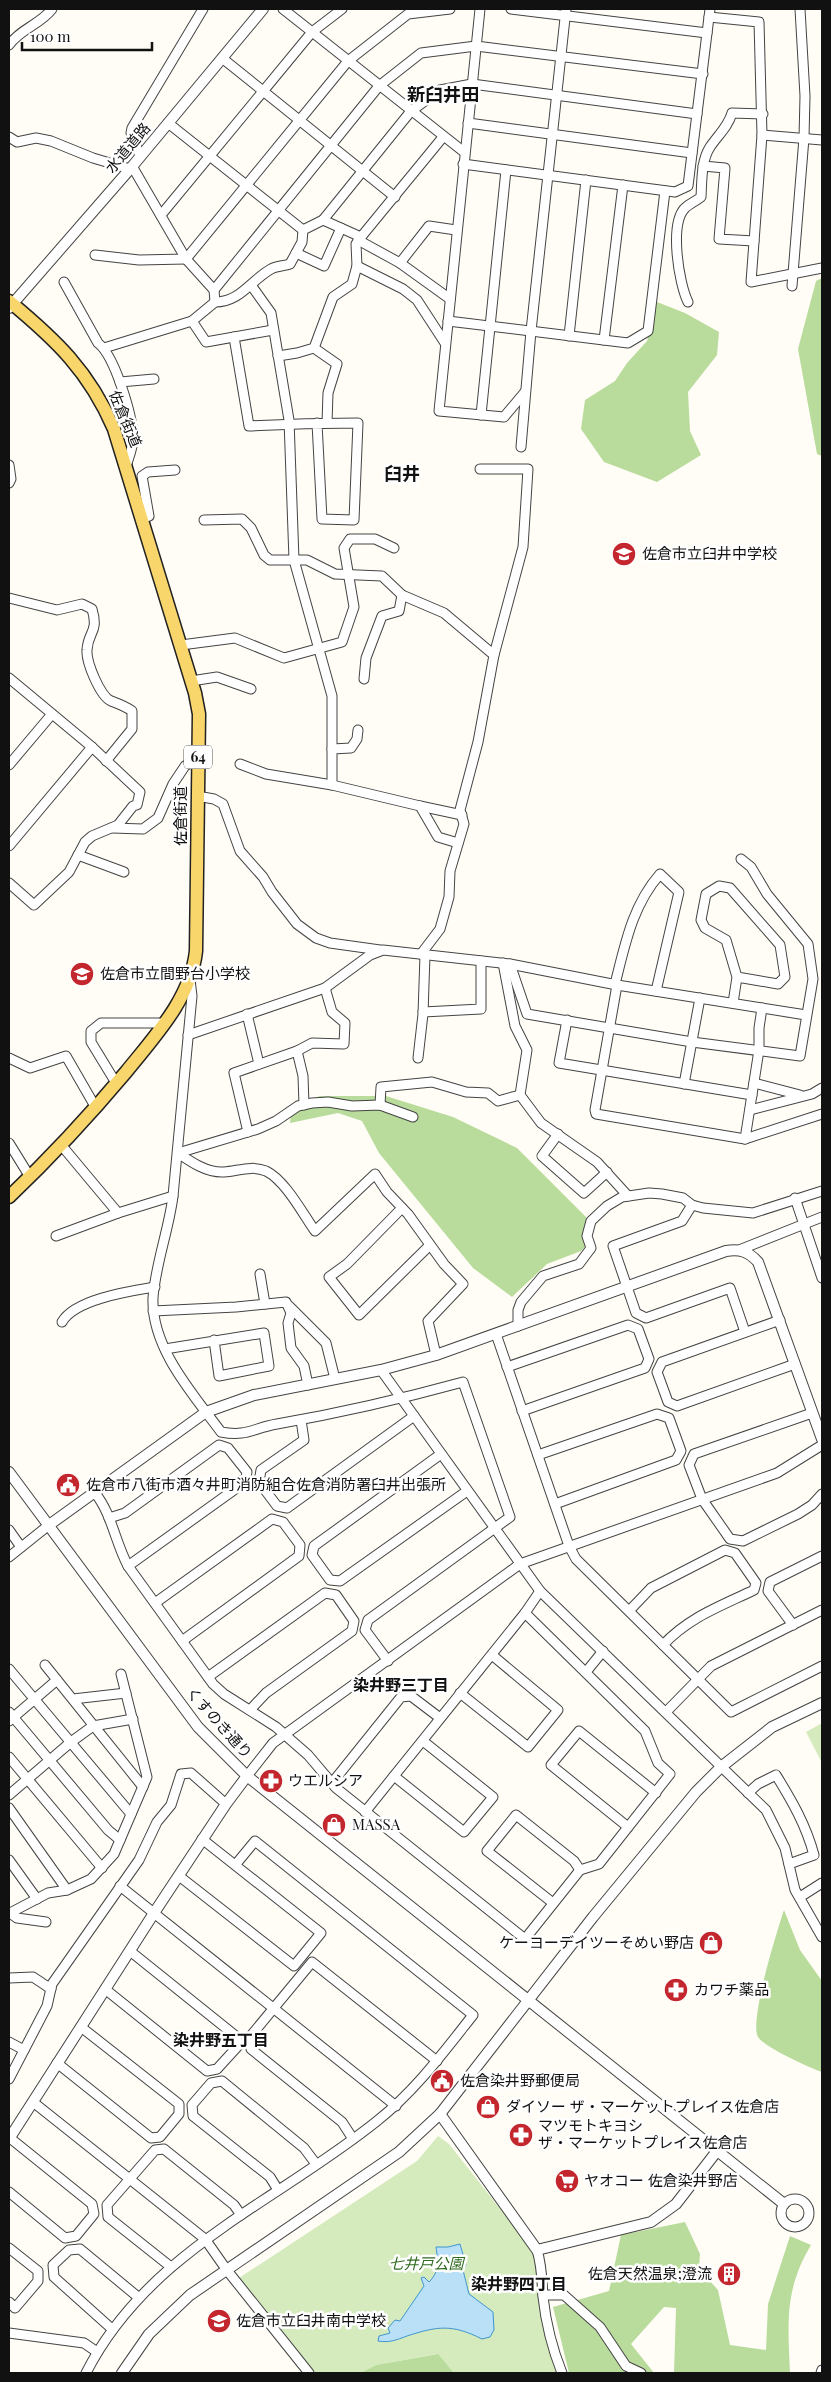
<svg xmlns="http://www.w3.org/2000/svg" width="831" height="2382" font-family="'Playfair Display','Noto Sans JP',serif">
<rect width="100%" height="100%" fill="#fffdf5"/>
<g fill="#d5ebbd">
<polygon points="822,1723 822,1763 806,1732"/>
<polygon points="438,2136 449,2144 532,2249 537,2261 560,2373 454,2373 437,2354 376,2365 360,2373 312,2373 239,2278 417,2161"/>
</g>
<g fill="#b9dc9c">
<polygon points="822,278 822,456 817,454 798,349 816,281"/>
<polygon points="657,302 685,313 719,332 717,355 688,392 690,431 701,455 657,482 604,462 581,429 585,400 615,381 627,363 647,341"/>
<polygon points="320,1096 386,1096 453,1117 517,1148 586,1217 591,1240 581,1251 547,1264 512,1297 473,1268 379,1153 362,1121 338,1113 290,1123 292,1105"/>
<path d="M784,1910L800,1950L822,1981V2072C810,2068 764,2047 758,2037C749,2021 777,1931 784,1910Z"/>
<path d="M685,2222L700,2254L699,2269L718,2290L730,2345L766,2350L768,2304L790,2236L811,2245C784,2290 788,2324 790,2373H674L676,2308L664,2307L631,2344L654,2373H569L553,2307L609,2291L621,2235Z"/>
<polygon points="438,2354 454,2373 360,2373 376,2365"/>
</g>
<path fill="#b9e0f7" stroke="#3f96cf" d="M460,2244L466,2265L463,2270L469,2294L493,2312L494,2330L490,2337L482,2339C452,2324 438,2326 407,2336C396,2340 390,2343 378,2341L379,2336L390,2333L388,2328L395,2320L400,2321L424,2286L421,2278L424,2277L429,2282C440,2271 438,2261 436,2247H448Z"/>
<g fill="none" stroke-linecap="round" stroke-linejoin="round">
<g stroke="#444" stroke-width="11">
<g id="minor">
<polyline points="283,9 464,152"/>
<polyline points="480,9 439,411 504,417 525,392"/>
<polyline points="511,9 707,33"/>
<polyline points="709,17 759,22 762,135 751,282 822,268"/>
<path d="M9,45C20,29 41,24 52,9"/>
<polyline points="222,58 395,197"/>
<polyline points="168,123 303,230"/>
<polyline points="468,123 692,153"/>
<polyline points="762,135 822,140"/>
<polyline points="9,137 17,142 36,138 51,141 93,158 130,169"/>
<polyline points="140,156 131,133 132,128 203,9"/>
<polyline points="463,164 675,192 688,186 710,9"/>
<path d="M132,166L186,259L214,290L215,302C240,302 250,281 271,269C276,266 284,266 290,264L302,242L303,230L323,220L361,237L443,137"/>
<polyline points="703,166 725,168 719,239 754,241"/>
<polyline points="161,215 312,32 342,9"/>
<polyline points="323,220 411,111 440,90 472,84 697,114"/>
<polyline points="358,240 400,263 450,299"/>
<polyline points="296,253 324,266 341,228"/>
<polyline points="95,255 139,260 186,259 348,61 408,14 450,9"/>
<polyline points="400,263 429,226 456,230"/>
<polyline points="357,266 403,289 417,300 445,343"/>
<path d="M64,282L98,343C115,356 132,415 133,436C134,445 129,457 126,466"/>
<polyline points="251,285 271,313 289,420 294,560 332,696 332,785"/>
<polyline points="792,286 804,138 805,96 800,9"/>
<polyline points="214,290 379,86 421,53 476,46 703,74"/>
<path d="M688,302C679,284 669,224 685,208C689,204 696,201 701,197C702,181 701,161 710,147C718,135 728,127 732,113L763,114"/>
<polyline points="192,321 206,342 273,330"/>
<polyline points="448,321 628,343 648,331 665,191"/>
<polyline points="569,336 586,180"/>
<path d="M234,337L249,426C285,424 321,423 358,423L354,520L322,519L317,423"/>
<polyline points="604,340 623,185"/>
<polyline points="104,348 192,321 215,302"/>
<polyline points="314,348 337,364 328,393 327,423"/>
<polyline points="278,356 297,353 314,348 333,297 352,284 357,266 356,244 361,237"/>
<polyline points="120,382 154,379"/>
<polyline points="481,415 506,170"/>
<polyline points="521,447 531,331 566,9"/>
<polyline points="9,465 11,479 9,483"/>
<polyline points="141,519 149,516 142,476 148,472 175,470"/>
<polyline points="204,520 242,519 251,528 264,555 270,560 307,560 335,574 382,576 402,595 444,613 494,655"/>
<path d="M9,598L57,610L82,604L92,609C99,633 88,631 87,650C86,662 100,696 111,701C119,704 125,706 132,711V729L106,761"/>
<polyline points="181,645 235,638 284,658 342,642 354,607 344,548 350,539 375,539 394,548"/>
<polyline points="9,678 92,747 140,792 137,805 133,806 118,825 92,836 85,842 69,872 34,905 9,883"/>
<polyline points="364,679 366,658 382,616 399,611 402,595"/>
<polyline points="191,681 217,677 251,689"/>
<polyline points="332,749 351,748 357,739 358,730"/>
<polyline points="240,764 266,774 332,785 420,806 438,837 458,843"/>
<polyline points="9,765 52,714"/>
<polyline points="197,796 214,799 223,804 240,851 263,877 272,892 297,924 316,938 330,943 380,950"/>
<polyline points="420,806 462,815"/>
<polyline points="112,828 143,829 158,818 173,784 185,766 198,758"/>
<polyline points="9,846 92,747"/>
<polyline points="78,855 124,872"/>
<polyline points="421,954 440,929 449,897 450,871 464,824 460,810 478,742 494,655 523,547 528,469 480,469"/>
<polyline points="503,963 515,1026 527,1050 520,1095 541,1123 597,1162 628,1196"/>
<polyline points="510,964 527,1014 692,1042 800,1056 813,979 808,944 767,894 751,867 741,859"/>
<path d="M190,980L192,996L173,1196C169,1229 155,1266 153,1298C151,1348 193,1394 221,1432C247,1437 253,1428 277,1424C340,1413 401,1399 463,1382L510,1517L368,1620L365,1630L388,1661"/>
<path d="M615,984C625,945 632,906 660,874L679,892L656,991"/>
<polyline points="617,985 595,1110 596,1114 745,1139 822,1114"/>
<polyline points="733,1003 737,977 726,940 705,928 701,920 706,894 719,886 730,888 780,945 785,977 778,984 737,977"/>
<polyline points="423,1012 481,1009 481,961"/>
<polyline points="247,1014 259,1064"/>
<polyline points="567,1020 559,1063 752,1095"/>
<polyline points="188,1035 325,988 370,955 383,950 510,964 617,985 806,1015"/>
<polyline points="297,1051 312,1043 344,1044 345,1023 332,1012 325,988"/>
<polyline points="9,1058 30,1068 66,1056 96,1108"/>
<polyline points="418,1058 423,1014 425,955"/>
<polyline points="116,1083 91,1042 91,1031 101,1023 165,1023"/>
<polyline points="754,1083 800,1095"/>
<polyline points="684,1084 700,998"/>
<polyline points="380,1105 381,1087 432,1082 466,1092 488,1093 498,1101 520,1095"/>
<polyline points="750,1110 812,1094 822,1088"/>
<polyline points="248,1132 234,1073 297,1051 303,1076 304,1105"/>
<polyline points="558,1134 542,1156 584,1193 607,1172"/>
<polyline points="745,1139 759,1050 759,1028 762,1008"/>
<polyline points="9,1143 30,1177"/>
<polyline points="62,1146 118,1213"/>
<path d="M178,1153C191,1162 207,1173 224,1172C238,1171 252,1165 266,1171C285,1180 303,1214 315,1231L375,1174L387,1192L408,1214L444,1264L463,1284L428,1321L436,1355"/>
<polyline points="178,1153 258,1129 276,1121 298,1106 312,1103 328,1102 352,1106 380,1105 413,1117"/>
<polyline points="795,1198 822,1278"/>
<polyline points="692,1205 682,1221 613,1246 636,1313 646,1318 730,1288 745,1332"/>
<polyline points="402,1208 347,1264 329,1277 359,1315 430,1245"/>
<polyline points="56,1236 118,1213 173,1196"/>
<polyline points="739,1250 822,1217"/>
<polyline points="260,1274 265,1304"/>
<polyline points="289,1306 326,1343 335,1379"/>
<polyline points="153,1311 236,1307 286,1302 291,1313 288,1323 291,1348 304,1366 308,1385"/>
<polyline points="780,1320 662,1362 657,1372 668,1402 677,1406 795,1364"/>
<path d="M62,1322C75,1299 131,1291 155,1287"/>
<polyline points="518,1326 518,1310 521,1302 543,1276 579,1264 591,1248 587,1236 591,1221 607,1206 622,1197 649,1193 662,1194 683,1198 692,1205 703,1208 753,1213 822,1191"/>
<polyline points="496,1334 569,1546 576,1559 731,1712 822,1666"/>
<polyline points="165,1349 264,1333 269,1366 219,1376 214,1340"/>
<polyline points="507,1367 628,1325 638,1329 649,1359 645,1368 522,1411"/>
<polyline points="381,1370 540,1591 766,1810 785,1848 795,1890 822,1937"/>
<polyline points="812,1413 694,1454 689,1465 702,1499 730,1539 743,1541 798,1514 812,1505 822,1494"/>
<polyline points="301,1420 304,1440 261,1470 259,1482 277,1506 287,1508 414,1416"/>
<polyline points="441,1454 314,1546 312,1555 330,1580 340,1581 467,1491"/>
<polyline points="538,1455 657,1414 669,1418 681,1451 676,1460 555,1504"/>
<path d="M95,1493C112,1514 115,1542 128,1566L213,1684L224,1694L276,1727L308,1755L336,1788L525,1939L580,1870L599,1864L670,1774L658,1763L645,1731L525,1613"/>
<polyline points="109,1518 125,1513 219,1445 228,1448 247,1472 245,1482 128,1566"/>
<polyline points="9,1530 21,1547"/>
<polyline points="9,1557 49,1525"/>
<polyline points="155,1603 272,1519 283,1522 300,1545 299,1556 182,1641"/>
<path d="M629,1611L651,1588L725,1550L735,1553L756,1583L754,1590C721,1606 689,1617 663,1645"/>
<polyline points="793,1625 768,1591 770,1582 822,1556"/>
<polyline points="45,1665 143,1787"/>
<polyline points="9,1669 131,1814"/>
<polyline points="586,1672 603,1651"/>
<polyline points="208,1677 325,1593 336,1595 354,1621 352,1631 266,1693 250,1710"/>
<polyline points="460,1693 528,1747 558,1710 492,1655"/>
<polyline points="73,1699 126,1693"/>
<polyline points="9,1712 108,1830 120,1840"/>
<polyline points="666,1712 711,1666 822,1610"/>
<polyline points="9,1721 57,1680"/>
<polyline points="9,1757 102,1868"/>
<polyline points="247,1776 273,1743 520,1564 777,1473 822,1445"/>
<polyline points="394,1776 464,1832 493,1797 423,1741"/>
<polyline points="332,1783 401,1697 411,1696 440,1718"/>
<path d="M748,1793L758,1784L776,1775C792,1801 806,1825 814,1855L789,1864"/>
<polyline points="9,1795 71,1742 93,1726 133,1719"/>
<polyline points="9,1808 67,1890"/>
<polyline points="365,1812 525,1613 540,1591"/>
<polyline points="628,1827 551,1765 579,1731 656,1793"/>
<polyline points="9,1860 37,1899"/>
<polyline points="179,1876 294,1966 321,1933 202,1839"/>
<polyline points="120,1886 396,2106"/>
<polyline points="800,1897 822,1883"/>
<polyline points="553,1903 487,1851 516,1815 574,1861 580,1870"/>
<polyline points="46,1922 17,1918 10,1913 48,1893 67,1890 91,1879 114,1854 147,1777 121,1674"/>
<polyline points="9,1978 33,1977 51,1989"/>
<polyline points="105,1989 207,2071 217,2069 238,2046 237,2037 130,1951"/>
<polyline points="9,2042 24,2050"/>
<polyline points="57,2063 151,2138 160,2137 179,2114 179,2104 81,2027"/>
<polyline points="9,2079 47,2006 52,1984 139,1860 157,1822 171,1805 181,1774 191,1773 226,1804"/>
<polyline points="33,2102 205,2239 226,2269 309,2373"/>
<polyline points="353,2139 342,2122 251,2049 249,2038 312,1962 437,2061"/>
<polyline points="278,2190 270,2177 193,2116 192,2105 211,2083 222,2081 304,2148 316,2164"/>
<polyline points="9,2192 65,2238 76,2236 94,2214 92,2204 10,2138"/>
<circle cx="795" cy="2213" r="14"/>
<polyline points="9,2248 38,2271 38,2281 15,2308 9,2302"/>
<path d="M537,2250C542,2266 542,2280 543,2297C546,2324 552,2348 562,2373"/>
<polyline points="171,2267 108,2217 107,2205 155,2150 164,2149 234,2205 241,2215"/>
<polyline points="543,2295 564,2295 600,2327 626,2366 641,2373"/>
<polyline points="112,2329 54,2277 53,2265 69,2250 80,2249 138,2297"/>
<polyline points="9,2333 84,2343 97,2352"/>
<path d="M86,2373C148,2251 275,2203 377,2121C415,2091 443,2053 473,2015L255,1841L236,1864"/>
<polyline points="821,2373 822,2370"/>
</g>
</g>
<g stroke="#444" stroke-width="12">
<g id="tertiary">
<polyline points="9,308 130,169 263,9"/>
<polyline points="9,1472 198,1727 247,1776 784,2204"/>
<path d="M49,1525L206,1412L254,1395L381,1370L436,1355L726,1251C740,1249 748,1251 758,1262L822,1439"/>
<polyline points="440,2114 537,2250 651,2222 676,2204 717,2151"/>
<polyline points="9,2139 154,1913 226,1804 247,1776"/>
<polyline points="122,2373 149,2334 190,2295 399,2152 440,2114 593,1917 696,1792 721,1767 772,1727 822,1703"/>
</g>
</g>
<g stroke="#222" stroke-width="15">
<path id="primary" d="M9,301C56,340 89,371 114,429L195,693L199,714L196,951C191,998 155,1036 126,1072C89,1116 51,1157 9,1197"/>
</g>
<use href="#minor" stroke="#fff" stroke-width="9"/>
<use href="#tertiary" stroke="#fff" stroke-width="10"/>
<use href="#primary" stroke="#f9d66b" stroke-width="12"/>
</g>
<defs>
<g id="school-disc" transform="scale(1.25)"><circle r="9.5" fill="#c4262e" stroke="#fff"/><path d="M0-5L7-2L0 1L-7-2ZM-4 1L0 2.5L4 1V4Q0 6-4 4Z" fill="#fff"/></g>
<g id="civic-disc" transform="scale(1.25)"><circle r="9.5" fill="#c4262e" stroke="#fff"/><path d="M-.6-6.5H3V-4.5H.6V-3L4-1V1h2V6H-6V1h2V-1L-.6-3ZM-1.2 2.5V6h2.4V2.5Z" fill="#fff"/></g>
<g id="pharmacy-disc" transform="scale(1.25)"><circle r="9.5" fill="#c4262e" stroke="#fff"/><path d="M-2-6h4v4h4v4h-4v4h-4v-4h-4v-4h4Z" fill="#fff"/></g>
<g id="shop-disc" transform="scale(1.25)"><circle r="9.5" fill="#c4262e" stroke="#fff"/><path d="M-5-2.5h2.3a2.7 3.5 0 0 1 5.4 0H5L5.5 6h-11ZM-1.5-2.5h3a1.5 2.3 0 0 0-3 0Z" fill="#fff"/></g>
<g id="supermarket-disc" transform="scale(1.25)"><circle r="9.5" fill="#c4262e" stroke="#fff"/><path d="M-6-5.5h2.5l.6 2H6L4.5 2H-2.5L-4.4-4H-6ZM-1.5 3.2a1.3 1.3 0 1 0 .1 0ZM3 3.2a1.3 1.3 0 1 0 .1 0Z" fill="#fff"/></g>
<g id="building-disc" transform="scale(1.25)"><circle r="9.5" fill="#c4262e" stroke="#fff"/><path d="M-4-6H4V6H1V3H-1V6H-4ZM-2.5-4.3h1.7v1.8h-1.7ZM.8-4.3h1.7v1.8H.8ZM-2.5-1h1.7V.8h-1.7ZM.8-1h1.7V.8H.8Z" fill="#fff"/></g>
</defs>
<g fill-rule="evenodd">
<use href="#school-disc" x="624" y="554"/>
<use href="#school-disc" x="82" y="974"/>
<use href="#civic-disc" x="68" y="1485"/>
<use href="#pharmacy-disc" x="271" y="1781"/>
<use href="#shop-disc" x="334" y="1825"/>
<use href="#shop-disc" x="711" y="1943"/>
<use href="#pharmacy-disc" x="676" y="1990"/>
<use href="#civic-disc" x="442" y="2081"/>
<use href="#shop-disc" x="488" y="2107"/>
<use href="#pharmacy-disc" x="521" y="2135"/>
<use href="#supermarket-disc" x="567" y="2181"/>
<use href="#building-disc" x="729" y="2274"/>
<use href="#school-disc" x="219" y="2321"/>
</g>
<g text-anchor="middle" stroke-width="5" stroke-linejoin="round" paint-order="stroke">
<rect fill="#fff" stroke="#585858" stroke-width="1" x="184" y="745.5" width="28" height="23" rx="4"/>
<g font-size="14" font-weight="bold" fill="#111">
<text x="198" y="762">64</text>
</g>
<g font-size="15" fill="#111" stroke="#fff">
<text transform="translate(128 148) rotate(-50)" y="5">水道道路</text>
<text transform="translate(125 419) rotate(67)" y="5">佐倉街道</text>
<text transform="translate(181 816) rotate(-90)" y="5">佐倉街道</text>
<text transform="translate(219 1723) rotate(48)" y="5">くすのき通り</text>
</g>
<g font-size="15" fill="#111" stroke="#fff" text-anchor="start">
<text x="642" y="559">佐倉市立臼井中学校</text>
<text x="100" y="979">佐倉市立間野台小学校</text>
<text x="86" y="1490">佐倉市八街市酒々井町消防組合佐倉消防署臼井出張所</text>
<text x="288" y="1786">ウエルシア</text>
<text x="352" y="1830">MASSA</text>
<text x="694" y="1948" text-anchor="end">ケーヨーデイツーそめい野店</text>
<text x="694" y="1995">カワチ薬品</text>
<text x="460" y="2086">佐倉染井野郵便局</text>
<text x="506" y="2112">ダイソー ザ・マーケットプレイス佐倉店</text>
<text x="538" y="2131">マツモトキヨシ<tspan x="538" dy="17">ザ・マーケットプレイス佐倉店</tspan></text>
<text x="584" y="2186">ヤオコー 佐倉染井野店</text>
<text x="712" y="2279" text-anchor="end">佐倉天然温泉;澄流</text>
<text x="236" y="2326">佐倉市立臼井南中学校</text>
</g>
<g font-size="15" font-style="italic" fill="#2f6b1f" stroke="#fff">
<text x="426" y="2269">七井戸公園</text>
</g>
<g font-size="16" font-weight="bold" fill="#111" stroke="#fff">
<text x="401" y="1691">染井野三丁目</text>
<text x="221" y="2046">染井野五丁目</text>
<text x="519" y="2290">染井野四丁目</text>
</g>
<g font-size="18" font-weight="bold" fill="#111" stroke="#fff">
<text x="443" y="101">新臼井田</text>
<text x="402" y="480">臼井</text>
</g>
</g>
<rect width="831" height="2382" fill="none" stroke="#111111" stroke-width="20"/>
<path d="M22 42v8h130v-8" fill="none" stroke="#111111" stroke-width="2.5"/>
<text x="30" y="42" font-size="15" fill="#111111" stroke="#ffffff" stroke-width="4" paint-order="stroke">100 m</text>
</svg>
